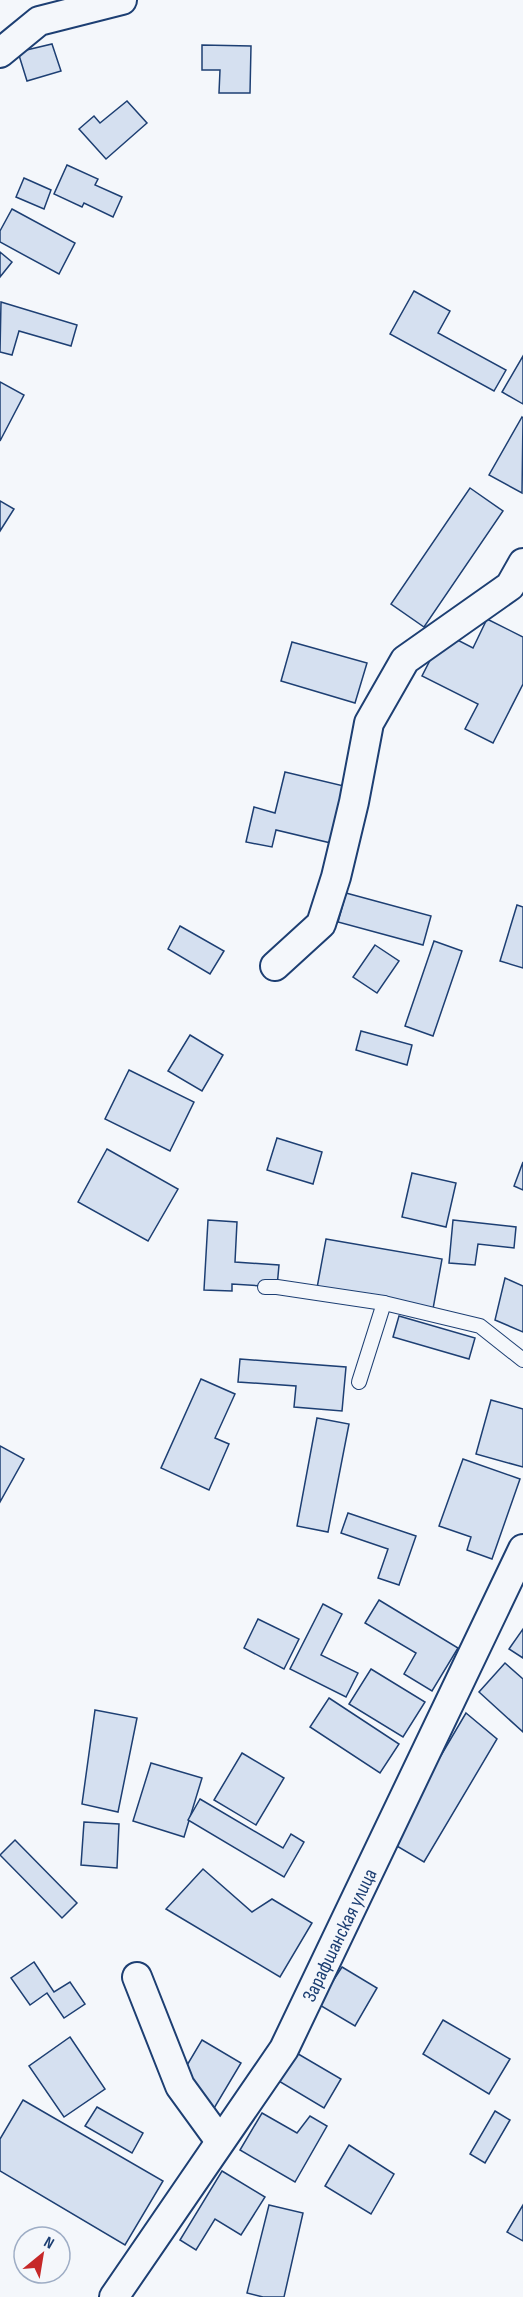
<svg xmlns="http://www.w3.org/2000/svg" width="523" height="2297" font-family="'Sofia Sans Condensed',sans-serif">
<rect width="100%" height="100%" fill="#f4f7fb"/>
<g fill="#d5e0f0" stroke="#1d3f73" stroke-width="1.5">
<polygon points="52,44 61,71 27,81 18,52"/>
<polygon points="202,45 251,46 250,93 219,93 220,70 202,70"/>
<polygon points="127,101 147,123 106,159 79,129 94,116 100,123"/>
<polygon points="67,165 98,179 95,185 122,197 113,217 84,203 82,207 54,194"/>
<polygon points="24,178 51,190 44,209 16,197"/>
<polygon points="12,209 75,243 59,274 0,242 0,231"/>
<polygon points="0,252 12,262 0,277"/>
<polygon points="414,291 450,311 438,333 506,370 494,391 390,334"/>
<polygon points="1,302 77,325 71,346 19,331 12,355 0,352"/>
<polygon points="523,356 523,404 502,392"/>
<polygon points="0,382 24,395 0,441"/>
<polygon points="522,417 523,418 522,493 489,475"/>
<polygon points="470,488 503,511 424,627 391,604"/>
<polygon points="0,501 14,509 0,531"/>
<polygon points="487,619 523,637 523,684 493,743 465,729 478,704 422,676 444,633 473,648"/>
<polygon points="292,642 367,663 355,703 281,681"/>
<polygon points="285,772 348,787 335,844 276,830 272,847 246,842 254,807 275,813"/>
<polygon points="346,893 431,916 423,945 338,922"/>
<polygon points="517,905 523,907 523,968 500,961"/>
<polygon points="180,926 224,951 210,974 168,949"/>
<polygon points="434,941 462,951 433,1036 405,1026"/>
<polygon points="375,945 399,961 377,993 353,977"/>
<polygon points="361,1031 412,1045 407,1065 356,1050"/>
<polygon points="190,1035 223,1055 202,1091 168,1071"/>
<polygon points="129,1070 194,1102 170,1151 105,1119"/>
<polygon points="277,1138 322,1152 313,1184 267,1170"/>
<polygon points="107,1149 178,1189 148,1241 78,1202"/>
<polygon points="523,1162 523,1190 514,1186"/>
<polygon points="412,1173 456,1183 446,1227 402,1217"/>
<polygon points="208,1220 237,1222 235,1262 279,1265 277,1287 232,1284 232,1291 204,1290"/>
<polygon points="453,1220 516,1227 514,1248 478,1244 475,1265 449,1263"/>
<polygon points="326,1239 442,1259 433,1309 317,1288"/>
<polygon points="505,1278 523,1286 523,1332 495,1320"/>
<polygon points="399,1316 475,1338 469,1359 393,1337"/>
<polygon points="240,1359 346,1367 342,1411 294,1407 296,1386 238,1382"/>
<polygon points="201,1379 235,1394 215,1438 229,1444 209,1490 161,1468"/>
<polygon points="491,1400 523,1409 523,1467 476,1454"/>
<polygon points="317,1418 349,1424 328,1532 297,1526"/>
<polygon points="0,1446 24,1459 0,1502"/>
<polygon points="463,1459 520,1479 492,1559 467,1550 471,1537 439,1526"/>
<polygon points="348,1513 416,1536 399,1585 378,1578 388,1549 341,1533"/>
<polygon points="379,1600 458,1648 432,1691 404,1674 416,1653 365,1623"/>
<polygon points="323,1604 342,1614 321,1655 358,1673 346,1697 290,1669"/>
<polygon points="258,1619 299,1639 284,1669 244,1648"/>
<polygon points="523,1629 523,1658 509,1649"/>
<polygon points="505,1663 523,1679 523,1732 479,1692"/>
<polygon points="371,1669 425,1702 403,1737 349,1704"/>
<polygon points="329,1698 399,1744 380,1773 310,1727"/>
<polygon points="95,1710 137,1718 118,1812 82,1804"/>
<polygon points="466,1713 497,1739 424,1862 390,1842"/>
<polygon points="242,1753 284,1778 256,1825 214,1800"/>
<polygon points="151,1763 202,1778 184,1837 133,1821"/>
<polygon points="200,1799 283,1848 291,1834 304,1842 284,1877 188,1820"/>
<polygon points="84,1822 119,1824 117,1868 81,1865"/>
<polygon points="15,1840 77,1903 62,1918 0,1855"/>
<polygon points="203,1869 252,1912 272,1899 312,1923 280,1977 166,1909"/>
<polygon points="34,1962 54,1992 70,1982 85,2004 64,2018 47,1993 30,2005 11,1978"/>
<polygon points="342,1967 377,1988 355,2026 318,2004"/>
<polygon points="443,2020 510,2059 489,2094 423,2054"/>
<polygon points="70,2037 105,2089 64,2117 29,2066"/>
<polygon points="202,2040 241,2063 213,2110 174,2087"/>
<polygon points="288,2048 341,2079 324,2108 272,2077"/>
<polygon points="23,2100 163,2181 125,2245 0,2171 0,2139"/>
<polygon points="97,2107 143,2133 132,2153 85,2126"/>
<polygon points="495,2111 510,2120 485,2163 470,2154"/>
<polygon points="262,2113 297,2133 310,2116 327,2126 295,2182 240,2150"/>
<polygon points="349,2145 394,2174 371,2214 325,2186"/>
<polygon points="222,2171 265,2197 241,2235 215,2219 196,2250 180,2240"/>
<polygon points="269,2205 303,2213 284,2297 263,2297 247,2293"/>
<polygon points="523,2205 523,2241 507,2232"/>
</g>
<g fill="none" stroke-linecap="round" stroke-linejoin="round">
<g stroke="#1d3f73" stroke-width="16">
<g id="service">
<polyline points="265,1287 277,1287 384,1303 480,1326 523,1360"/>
<polyline points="359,1382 384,1303"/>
</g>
</g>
<g stroke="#1d3f73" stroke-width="32">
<g id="minor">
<polyline points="0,53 39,21 122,0"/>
<polyline points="275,966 321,924 336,877 354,802 369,723 405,660 510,586 523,563"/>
<polyline points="137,1977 180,2086 220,2141"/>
<polyline points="114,2297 284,2049 523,1549"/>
</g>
</g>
<use href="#service" stroke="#f4f7fb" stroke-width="14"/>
<use href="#minor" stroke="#f4f7fb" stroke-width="28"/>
</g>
<g text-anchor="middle" stroke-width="4.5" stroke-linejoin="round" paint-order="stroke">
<g font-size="20" fill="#1d3f73" stroke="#f4f7fb">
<text transform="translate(339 1935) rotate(-64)" y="7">Зарафшанская улица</text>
</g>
</g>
<g transform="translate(42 2255) rotate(30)"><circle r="28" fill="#f4f7fb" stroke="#9eadc5" stroke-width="1.5"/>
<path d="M0-4.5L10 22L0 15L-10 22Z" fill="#c62828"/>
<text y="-9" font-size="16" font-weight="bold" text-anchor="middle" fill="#1d3f73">N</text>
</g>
</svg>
